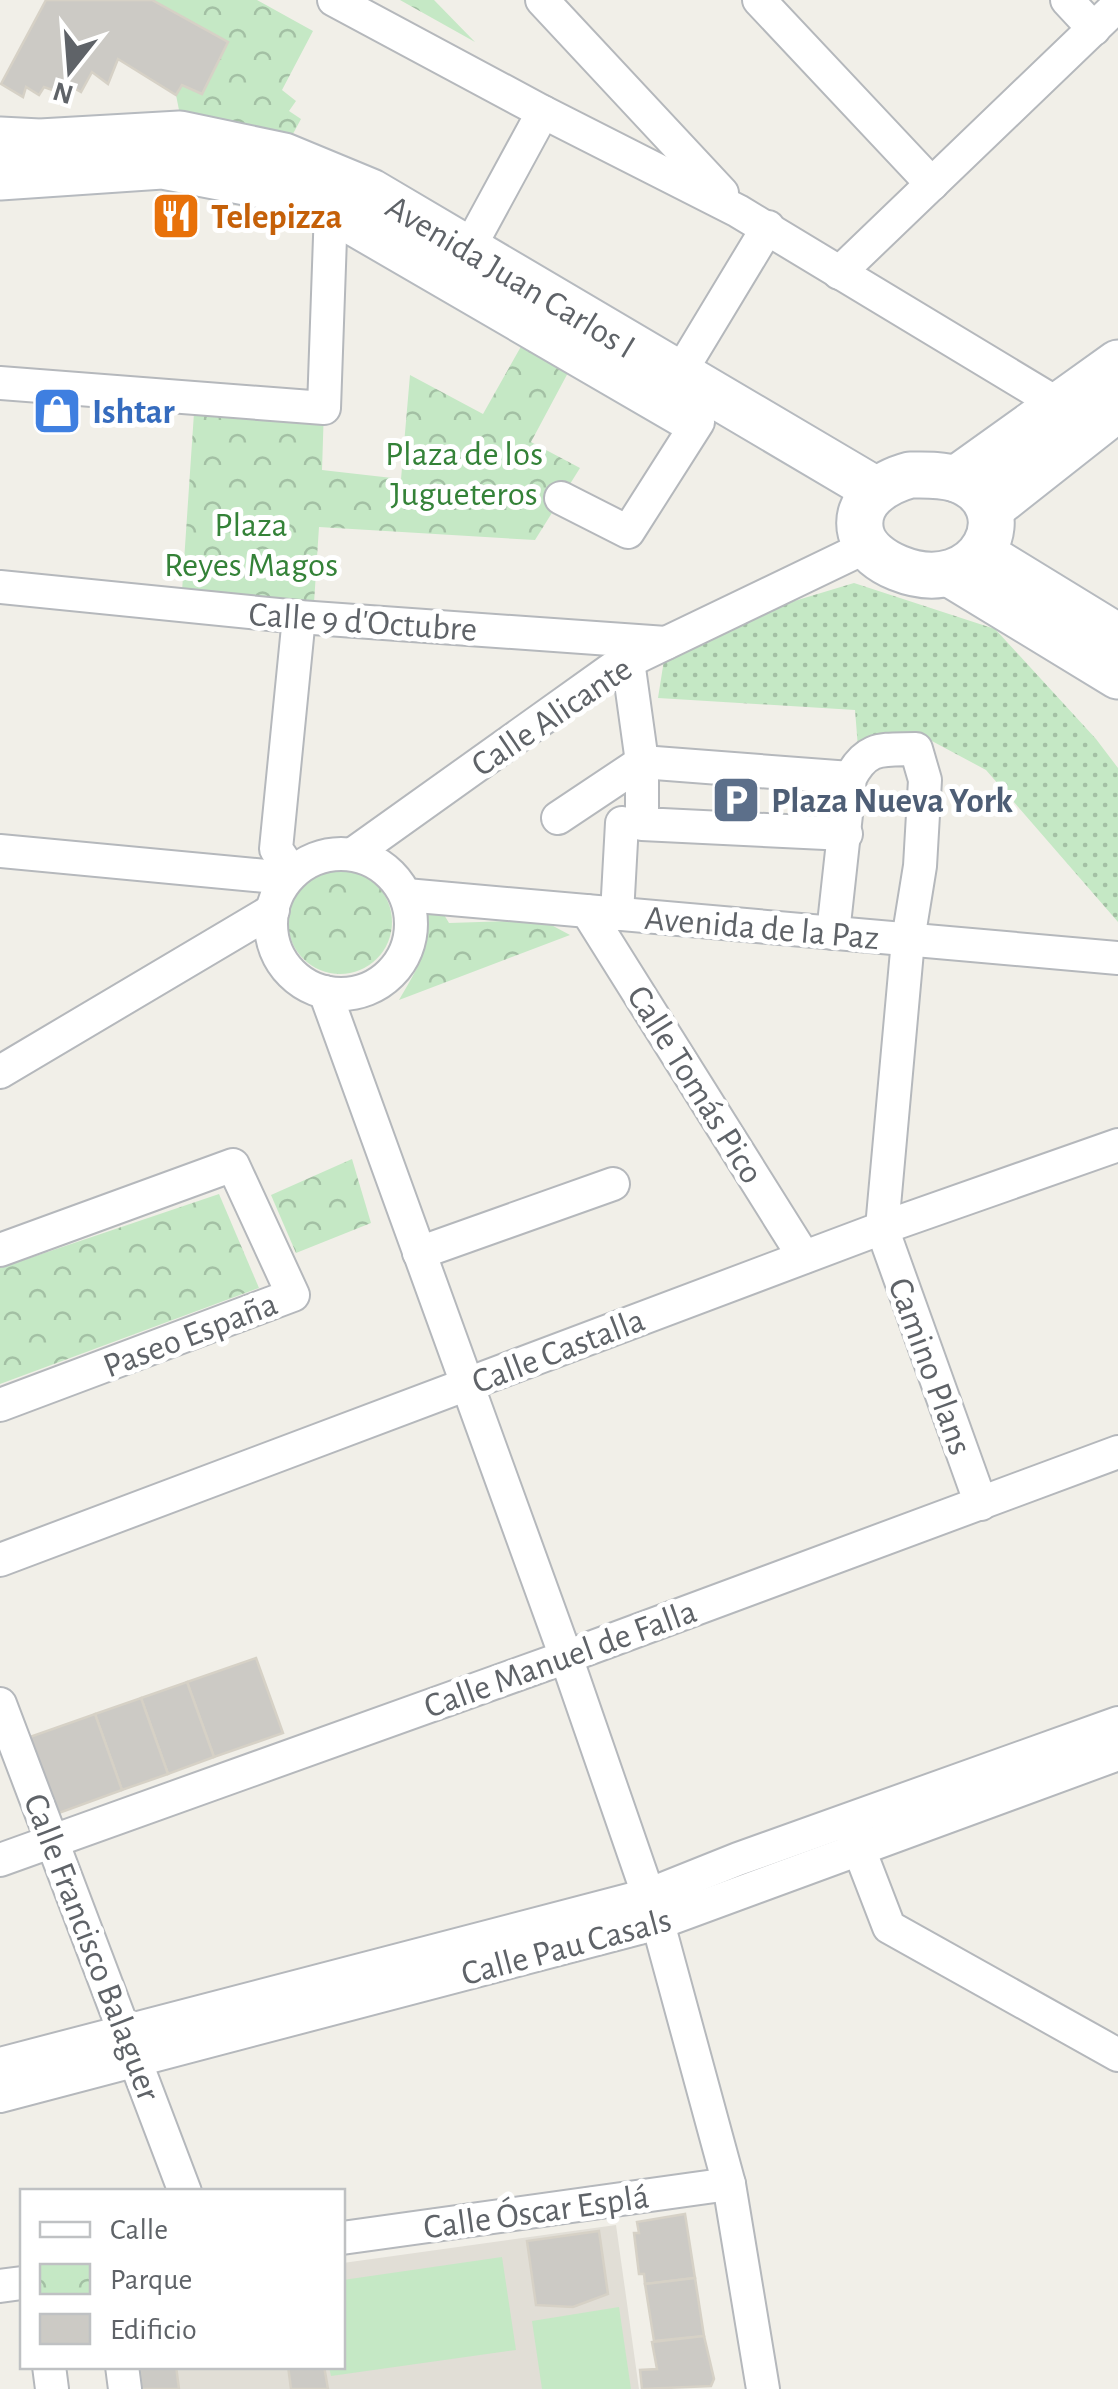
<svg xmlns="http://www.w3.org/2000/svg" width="1118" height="2389" font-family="'Alegreya Sans',sans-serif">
<defs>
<pattern id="grass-dots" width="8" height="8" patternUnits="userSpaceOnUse" patternTransform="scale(2.5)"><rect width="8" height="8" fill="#c5e8c5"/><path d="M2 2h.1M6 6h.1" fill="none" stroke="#a3c0a4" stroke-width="1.8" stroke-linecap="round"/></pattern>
<pattern id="park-crowns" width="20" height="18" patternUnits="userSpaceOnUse" patternTransform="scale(2.5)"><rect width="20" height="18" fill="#c5e8c5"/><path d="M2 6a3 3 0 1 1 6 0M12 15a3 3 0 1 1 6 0" fill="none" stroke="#a3c0a4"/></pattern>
</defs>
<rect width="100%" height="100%" fill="#f1efe8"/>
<polygon fill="#e1ded6" points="616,2225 639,2389 137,2389 134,2367 342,2366 343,2263"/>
<polygon fill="url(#grass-dots)" points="854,583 995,629 1096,739 1118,768 1118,922 986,770 930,740 925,780 915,749 859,760 855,710 658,698 664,660 791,602"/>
<g fill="url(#park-crowns)">
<polygon points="152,0 257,0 313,31 282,90 296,101 289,111 301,119 288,143 180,115 176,95 182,85 202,94 228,42"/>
<polygon points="400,0 434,0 475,42"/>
<polygon points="532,327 578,354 531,442 580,468 535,540 319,527 313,618 181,606 195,398 324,408 322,470 401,479 410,375 483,414"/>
<circle cx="340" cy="922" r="52"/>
<path d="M440,908L449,923L542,920L570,935L399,1000C416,971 434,943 426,909Z"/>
<polygon points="352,1159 371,1223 296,1253 271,1195"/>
<polygon points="219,1194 259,1288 0,1384 0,1268"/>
</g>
<g fill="#c5e8c5">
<polygon points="502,2257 516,2350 331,2376 329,2367 342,2366 343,2280"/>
<polygon points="619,2307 631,2389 542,2389 532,2321"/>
</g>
<g fill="#cccac5" stroke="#d6d1c6" stroke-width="2.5">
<polygon points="46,0 152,0 228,42 202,94 182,85 176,95 118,59 108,84 92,72 81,92 62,81 55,91 44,87 39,95 26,87 23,97 1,84"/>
<polygon points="256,1658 283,1733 214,1757 187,1682"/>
<polygon points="187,1682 214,1757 168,1774 141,1698"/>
<polygon points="141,1698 168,1774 122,1790 95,1714"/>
<polygon points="95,1714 122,1790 59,1813 27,1738"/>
<polygon points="685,2214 695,2278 645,2284 644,2274 639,2274 634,2233 639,2233 637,2222"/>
<polygon points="599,2231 608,2294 573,2307 536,2305 527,2241"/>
<polygon points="695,2278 704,2336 654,2341 645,2284"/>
<polygon points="704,2336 714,2379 711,2386 642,2389 640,2370 657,2369 652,2342"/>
<polygon points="139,2366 176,2366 179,2389 142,2389"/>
<polygon points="288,2366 324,2366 328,2389 291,2389"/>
</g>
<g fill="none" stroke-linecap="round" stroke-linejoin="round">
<g stroke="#b5b8bc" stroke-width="36">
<g id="street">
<polyline points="334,0 543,112 738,211 1061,406"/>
<polyline points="542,0 722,193"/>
<polyline points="759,0 932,184"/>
<polyline points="1067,0 1094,29"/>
<polyline points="468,250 543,112"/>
<polyline points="839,273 1118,5"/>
<polyline points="678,376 768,227"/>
<polyline points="0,383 324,408 331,209"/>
<polyline points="561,498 628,532 698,422"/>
<polyline points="0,587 299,617 666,643"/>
<polyline points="628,661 642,762 642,824 846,834"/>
<polyline points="558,818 642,762 850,778"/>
<polyline points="0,851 287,878"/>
<polyline points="353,854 612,669 868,546"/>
<circle cx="341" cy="924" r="70"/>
<polyline points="292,873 276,849 299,617"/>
<polyline points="406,895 1118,958"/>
<polyline points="587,911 804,1257"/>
<polyline points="617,914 622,823"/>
<path d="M833,933L850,778C867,745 883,750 916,749L925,780L920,866L908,940L882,1228L981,1504"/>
<polyline points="325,992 566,1657 658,1923 729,2184 763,2389"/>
<polyline points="0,1072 273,910"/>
<polyline points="0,1250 233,1165 293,1295 0,1405"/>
<polyline points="419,1253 613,1184"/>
<polyline points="0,1560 882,1228 1118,1145"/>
<polyline points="0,1704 185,2192"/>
<polyline points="852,1831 889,1927 1118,2055"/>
<polyline points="0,1860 566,1657 1118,1452"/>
<polyline points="0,2064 648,1895 738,1859 1118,1723"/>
<polyline points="0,2096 658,1923 1118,1754"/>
<polyline points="342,2238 729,2184"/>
<polyline points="0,2286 22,2283"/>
<polyline points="49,2366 52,2389"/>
<polyline points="122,2366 125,2389"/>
</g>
</g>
<g stroke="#b6babf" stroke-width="49">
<g id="secondary">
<polyline points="0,140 40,142 180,134 284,156 371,192 876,490"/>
<polyline points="0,177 162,166 282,189 331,209 682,413"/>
<path d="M910,475C924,475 941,474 956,479C1027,504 982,602 898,568C883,562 865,550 861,533C853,501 884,482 910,475Z"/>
<polyline points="956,479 1118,363"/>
<polyline points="990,509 1118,408"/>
<polyline points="981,553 1118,637"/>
<polyline points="952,575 1118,676"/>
</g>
</g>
<use href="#street" stroke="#fff" stroke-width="32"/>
<use href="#secondary" stroke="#fff" stroke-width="45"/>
</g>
<defs>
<g id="restaurant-square" transform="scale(2.5)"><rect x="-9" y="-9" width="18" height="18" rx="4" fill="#e8710a" stroke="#fff"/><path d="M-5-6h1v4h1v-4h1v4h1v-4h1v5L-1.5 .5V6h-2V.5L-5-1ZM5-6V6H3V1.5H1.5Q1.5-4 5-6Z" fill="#fff"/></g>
<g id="shop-square" transform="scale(2.5)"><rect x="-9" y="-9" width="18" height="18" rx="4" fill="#3f7fe0" stroke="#fff"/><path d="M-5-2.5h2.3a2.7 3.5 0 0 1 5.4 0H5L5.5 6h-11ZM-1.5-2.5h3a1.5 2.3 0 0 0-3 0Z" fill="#fff"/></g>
<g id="parking-square" transform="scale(2.5)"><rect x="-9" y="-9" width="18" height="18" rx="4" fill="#5c6f8a" stroke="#fff"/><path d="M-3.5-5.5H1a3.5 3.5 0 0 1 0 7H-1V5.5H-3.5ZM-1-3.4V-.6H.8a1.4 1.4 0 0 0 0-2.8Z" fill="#fff"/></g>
</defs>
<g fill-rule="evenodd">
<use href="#restaurant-square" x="176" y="216"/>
<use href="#shop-square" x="57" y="411"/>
<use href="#parking-square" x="736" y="800"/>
</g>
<g text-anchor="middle" stroke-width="10" stroke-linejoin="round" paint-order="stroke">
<g font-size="35" font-weight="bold" fill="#c56008" stroke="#fff" text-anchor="start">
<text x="211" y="228">Telepizza</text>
</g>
<g font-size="35" fill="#5f6368" stroke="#fff">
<text transform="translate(511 276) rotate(31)" y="12">Avenida Juan Carlos I</text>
<text transform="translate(363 621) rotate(4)" y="12">Calle 9 d'Octubre</text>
<text transform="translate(551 716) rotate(-34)" y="12">Calle Alicante</text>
<text transform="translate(762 927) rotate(5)" y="12">Avenida de la Paz</text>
<text transform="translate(696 1084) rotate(58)" y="12">Calle Tomás Pico</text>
<text transform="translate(190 1334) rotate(-21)" y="12">Paseo España</text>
<text transform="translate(558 1350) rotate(-21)" y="12">Calle Castalla</text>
<text transform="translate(931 1366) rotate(70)" y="12">Camino Plans</text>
<text transform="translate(560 1658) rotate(-20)" y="12">Calle Manuel de Falla</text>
<text transform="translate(566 1946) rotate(-15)" y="12">Calle Pau Casals</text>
<text transform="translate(93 1947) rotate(69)" y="12">Calle Francisco Balaguer</text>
<text transform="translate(536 2211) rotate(-8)" y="12">Calle Óscar Esplá</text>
</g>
<g font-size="35" font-weight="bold" fill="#366cbe" stroke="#fff" text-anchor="start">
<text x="92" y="423">Ishtar</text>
</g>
<g font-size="35" fill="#348238" stroke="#fff">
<text x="464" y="465">Plaza de los<tspan x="464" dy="40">Jugueteros</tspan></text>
<text x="251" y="536">Plaza<tspan x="251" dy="40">Reyes Magos</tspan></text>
</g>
<g font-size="35" font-weight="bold" fill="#4e5e75" stroke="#fff" text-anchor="start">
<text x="771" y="812">Plaza Nueva York</text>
</g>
</g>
<rect x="20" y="2189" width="325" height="180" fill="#ffffff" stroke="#bfc1c3" stroke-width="2.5"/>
<rect x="40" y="2222" width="50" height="15" fill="#ffffff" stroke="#bfc1c3" stroke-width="2.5"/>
<text x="110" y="2239" font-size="30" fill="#5f6368">Calle</text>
<rect x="40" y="2264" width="50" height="30" fill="url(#park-crowns)" stroke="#bfc1c3" stroke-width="2.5"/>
<text x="110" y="2289" font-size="30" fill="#5f6368">Parque</text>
<rect x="40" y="2314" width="50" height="30" fill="#cccac5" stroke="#bfc1c3" stroke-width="2.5"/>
<text x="110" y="2339" font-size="30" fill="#5f6368">Edificio</text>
<g transform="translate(70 70) rotate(197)" stroke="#ffffff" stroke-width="8" paint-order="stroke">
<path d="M0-8L18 38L0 25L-18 38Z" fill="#5f6368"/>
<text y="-15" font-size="28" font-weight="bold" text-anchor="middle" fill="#5f6368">N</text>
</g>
</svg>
